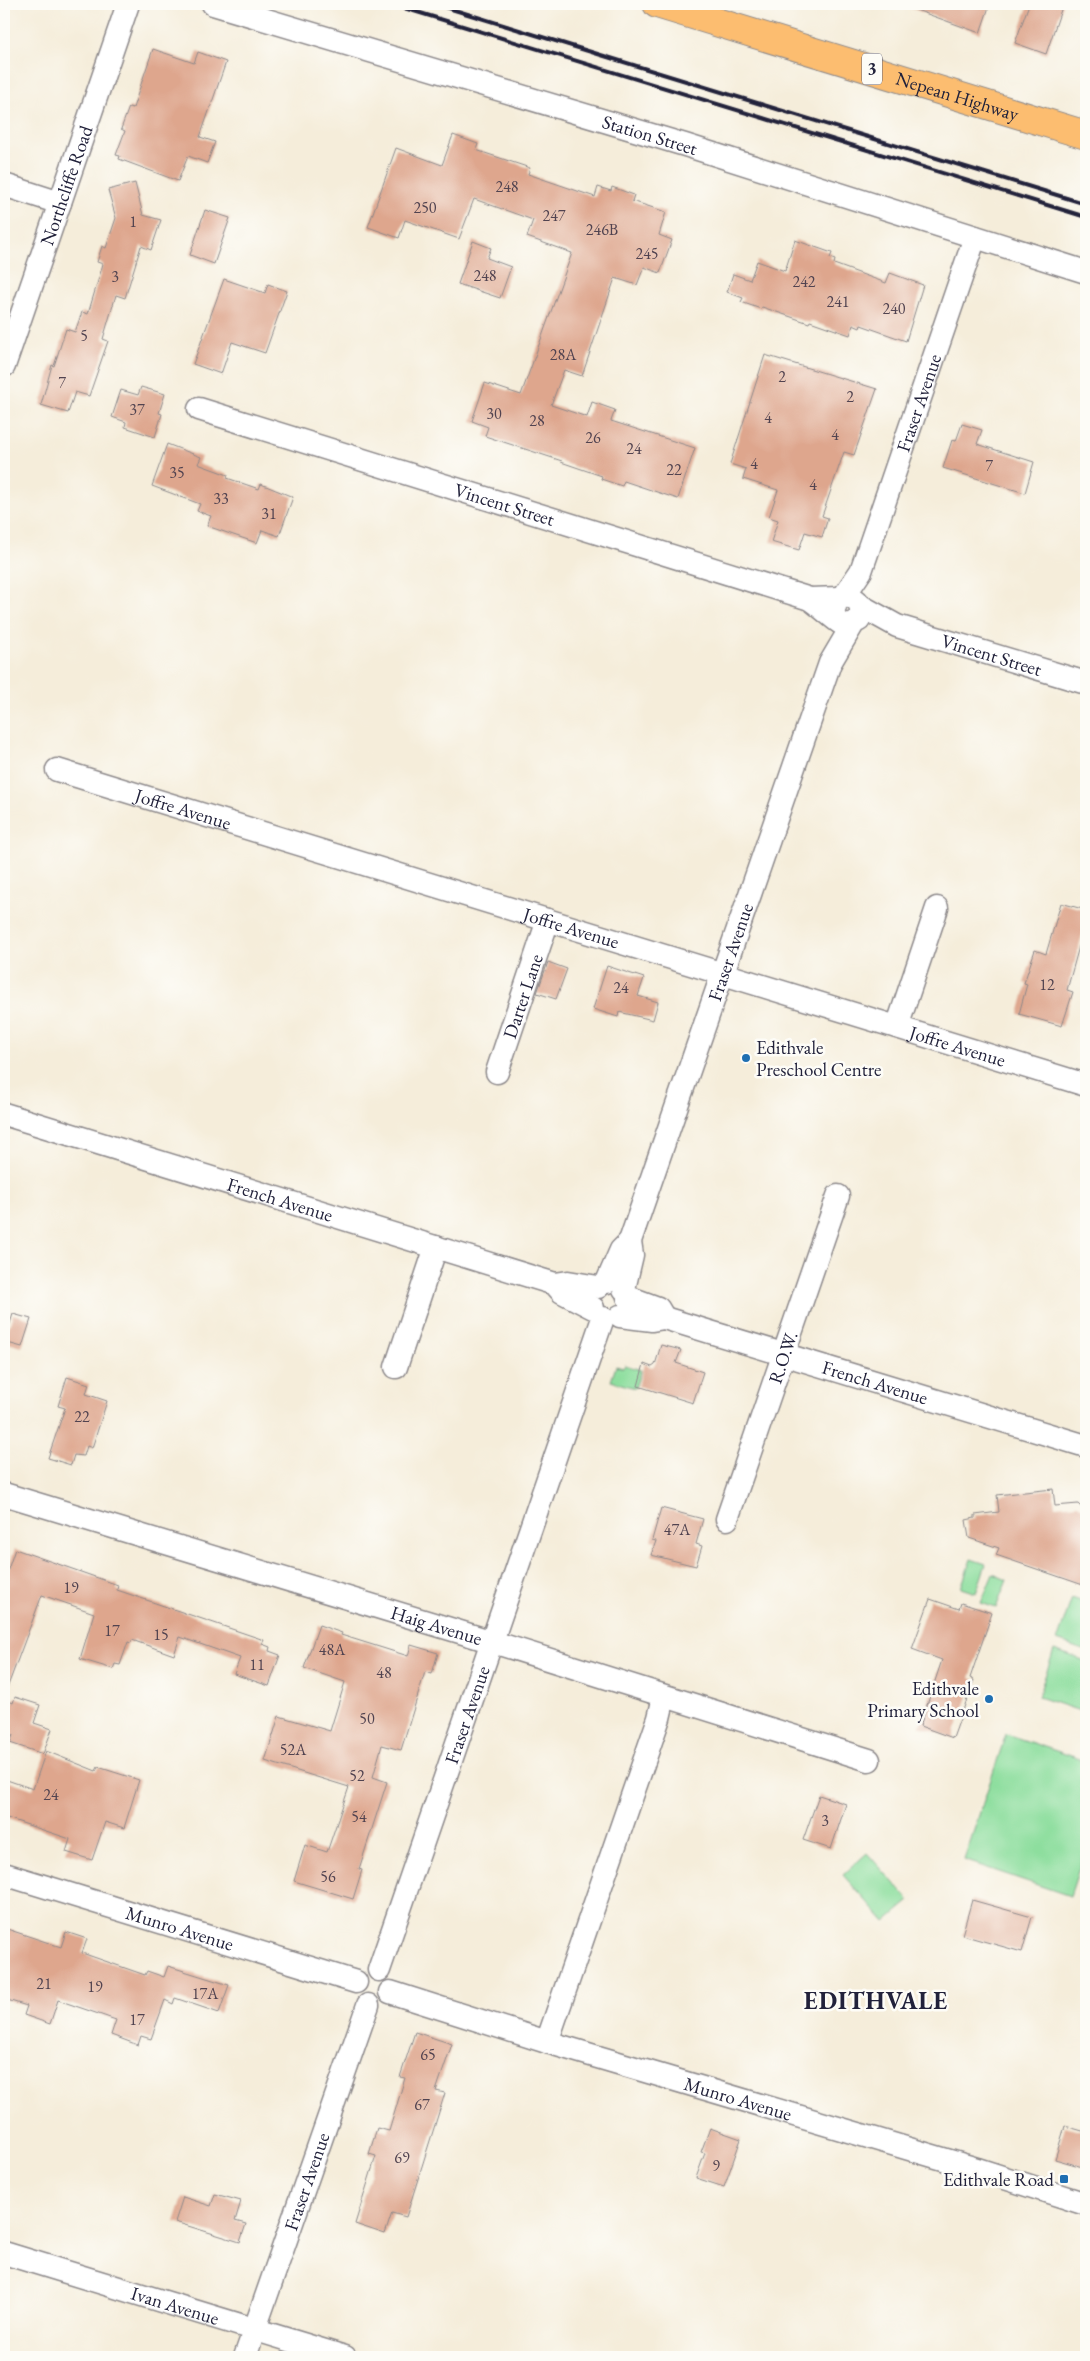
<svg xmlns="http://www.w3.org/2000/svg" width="1090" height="2361" font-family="'EB Garamond',serif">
<rect width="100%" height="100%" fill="#fdfcf7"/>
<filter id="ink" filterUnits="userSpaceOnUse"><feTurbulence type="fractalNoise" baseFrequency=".02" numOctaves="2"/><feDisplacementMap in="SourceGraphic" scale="10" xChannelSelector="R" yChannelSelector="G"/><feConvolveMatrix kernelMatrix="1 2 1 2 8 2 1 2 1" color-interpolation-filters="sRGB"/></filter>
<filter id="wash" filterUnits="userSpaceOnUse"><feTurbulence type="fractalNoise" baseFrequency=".0096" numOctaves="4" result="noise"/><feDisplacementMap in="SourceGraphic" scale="20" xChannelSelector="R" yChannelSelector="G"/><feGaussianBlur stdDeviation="1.12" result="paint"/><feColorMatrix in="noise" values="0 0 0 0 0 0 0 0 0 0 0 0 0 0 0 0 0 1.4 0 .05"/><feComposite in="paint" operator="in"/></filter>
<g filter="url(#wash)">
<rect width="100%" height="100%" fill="#f5edda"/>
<g fill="#8dde9e" stroke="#58806c">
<polygon points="625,1365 641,1370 635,1388 611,1381 616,1366 623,1368"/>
<polygon points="971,1559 986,1564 976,1593 961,1588"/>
<polygon points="993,1574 1007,1580 996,1608 981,1603"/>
<polygon points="1072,1598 1086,1603 1086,1651 1057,1641"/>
<polygon points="1054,1650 1086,1661 1086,1713 1038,1697"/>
<polygon points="1006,1734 1086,1761 1086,1847 1070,1896 964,1860"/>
<polygon points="867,1853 910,1901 885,1922 843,1875"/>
</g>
<g id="blocks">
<g fill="#dea68d">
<polygon points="906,4 990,4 980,33 905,6"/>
<polygon points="1029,4 1063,4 1046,54 1015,43"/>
<polygon points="153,49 194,63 198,52 226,62 200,137 215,142 207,163 188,156 178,181 119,159 120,156 116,155 125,131 121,129 129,107 133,108"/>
<polygon points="453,135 478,144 476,150 530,168 528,174 595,197 598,187 611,191 612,187 634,195 632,201 666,212 659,235 672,240 660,273 644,267 637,285 615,278 582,376 564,370 551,405 587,417 592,402 615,410 611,421 695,448 678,499 624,481 622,486 601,479 602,476 561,462 562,461 485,436 488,427 472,421 485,383 521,395 572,253 527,237 533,220 474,199 459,239 405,220 399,238 368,227 396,148 442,165"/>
<polygon points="135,183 143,215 161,220 151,250 141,246 125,298 116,295 103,339 108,341 89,396 75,392 68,413 41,405 52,365 54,366 66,329 75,332 82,312 88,314 103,264 97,262 102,246 106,248 116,218 108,190"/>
<polygon points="205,210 230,218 214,264 190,255"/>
<polygon points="795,240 832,253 830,258 835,260 834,264 886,283 890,273 923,285 906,341 861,325 860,328 853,325 850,335 810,321 809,323 762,307 761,309 741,302 743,298 727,292 733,274 750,280 757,261 785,271"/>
<polygon points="473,241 491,248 487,258 511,267 500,298 458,284"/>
<polygon points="224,279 265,293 268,284 287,291 265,353 232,342 221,374 193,364"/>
<polygon points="765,355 877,389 854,455 844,452 822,516 828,518 822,537 805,532 799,550 771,542 778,520 769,517 778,490 743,479 746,469 730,464"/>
<polygon points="141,387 165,394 159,413 162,414 155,437 125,427 126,422 112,417 121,390 138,395"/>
<polygon points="962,424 982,430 977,444 1034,462 1025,493 943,468 952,440 956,441"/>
<polygon points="167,444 201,457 198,464 228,475 227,478 259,489 261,484 293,497 279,536 262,530 257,543 207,526 211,516 197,511 200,504 152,486"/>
<polygon points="1061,903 1086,910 1086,921 1067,990 1073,992 1062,1026 1019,1014 1027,984 1024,983 1035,950 1046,954"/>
<polygon points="548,962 567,969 556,999 537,993"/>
<polygon points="607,966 644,978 638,996 658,1002 653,1020 619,1012 618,1017 593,1009"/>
<polygon points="13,1314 31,1319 22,1347 4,1342"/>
<polygon points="661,1345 681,1350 676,1363 703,1372 693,1403 638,1386 644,1364 652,1367 655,1365"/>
<polygon points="67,1377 89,1384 86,1394 107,1401 92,1448 87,1446 84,1456 74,1455 71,1465 48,1458 65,1408 58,1406"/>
<polygon points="1053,1489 1055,1506 1078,1504 1086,1512 1086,1586 996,1555 999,1548 969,1538 966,1520 975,1518 975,1515 999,1512 997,1495"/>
<polygon points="661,1508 703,1519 696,1544 702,1546 696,1566 651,1555 656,1541 652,1540"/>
<polygon points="15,1549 118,1585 117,1590 264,1640 262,1644 270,1647 269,1651 280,1655 269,1686 234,1674 240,1658 180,1637 174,1655 132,1640 131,1643 128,1642 120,1665 115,1664 113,1669 80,1659 94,1613 42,1595 6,1691 4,1691 4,1581"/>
<polygon points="930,1599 959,1609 961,1603 992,1613 970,1678 974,1680 953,1738 920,1726 942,1660 912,1649"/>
<polygon points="319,1625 342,1633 341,1635 408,1656 411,1645 438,1653 432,1674 425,1672 401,1750 382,1745 373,1777 387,1782 359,1869 362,1870 353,1899 294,1881 305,1845 327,1852 349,1787 265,1761 279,1716 330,1731 345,1682 304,1668"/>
<polygon points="15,1697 40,1705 34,1723 52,1729 43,1754 10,1743 13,1735 4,1732 4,1717 9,1701 13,1703"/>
<polygon points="46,1751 96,1771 98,1767 139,1780 124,1828 105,1822 92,1860 66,1852 70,1839 4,1817 4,1779 33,1789"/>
<polygon points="819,1795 846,1804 831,1849 803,1840"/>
<polygon points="972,1900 1032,1917 1022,1952 962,1935"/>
<polygon points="4,1928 61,1947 66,1932 87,1939 82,1953 145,1975 147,1971 164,1977 168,1966 229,1985 219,2013 175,1998 173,2004 165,2000 151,2039 141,2036 138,2045 111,2035 116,2020 58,2000 50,2024 24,2015 27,2006 4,1999"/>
<polygon points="415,2032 452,2044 436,2091 445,2093 406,2217 392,2213 385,2234 355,2224 376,2156 369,2154 377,2128 389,2131 405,2078 400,2077"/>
<polygon points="1065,2126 1086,2132 1086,2168 1055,2159"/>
<polygon points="710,2128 741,2139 724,2187 696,2178 705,2153 701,2152"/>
<polygon points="215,2194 241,2201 235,2221 246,2224 240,2242 175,2222 183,2197 211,2206"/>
</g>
</g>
</g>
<g filter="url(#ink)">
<use href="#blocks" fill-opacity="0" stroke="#8c888a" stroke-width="1"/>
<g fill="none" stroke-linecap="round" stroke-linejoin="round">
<g stroke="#8c888a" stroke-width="25">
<g id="minor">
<path id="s1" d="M213,4L685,145L1086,272"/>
<polyline points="4,185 60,203"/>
<path id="s2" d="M4,366L128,4"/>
<path id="s3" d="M199,409L810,599L840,598"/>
<path id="s4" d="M844,596L861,571L975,237"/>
<path d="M810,599C819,605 840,625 846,626L859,620C865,608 858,597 844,596L836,602L833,615"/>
<path id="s5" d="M861,606L897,626L1086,683"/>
<path id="s6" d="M57,770L1086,1085"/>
<polyline points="897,1027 937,908"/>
<path id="s7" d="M497,1072L548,920"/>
<path id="s8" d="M4,1114L555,1284L568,1282L598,1287"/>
<polyline points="607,1282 621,1250 628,1243"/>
<polyline points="555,1284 562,1292 593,1308"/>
<path id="s9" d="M624,1289L632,1255L630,1241L830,663L853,624"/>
<polyline points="628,1297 658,1308 664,1318"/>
<path id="s10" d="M620,1316L652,1320L664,1318L1086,1446"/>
<polyline points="396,1367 436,1247"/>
<path id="s11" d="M4,1494L493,1642L869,1760"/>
<path id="s12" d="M727,1519L838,1196"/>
<path id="s13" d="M4,1874L356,1982"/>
<path id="s14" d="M379,1970L603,1318"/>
<path id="s15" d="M390,1992L547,2042L977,2169L1086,2204"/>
<polyline points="547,2042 659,1718 664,1697"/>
<path id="s16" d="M4,2253L345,2357"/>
<path id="s17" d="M245,2357L368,2005"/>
</g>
</g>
<g stroke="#8c888a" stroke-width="30">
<g id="highway">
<path id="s18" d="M657,4L1086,135"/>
</g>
</g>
<use href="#minor" stroke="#fff" stroke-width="22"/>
<use href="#highway" stroke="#fcbd6f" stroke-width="28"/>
<g stroke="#22223b" stroke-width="4">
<polyline points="391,4 1086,217"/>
<polyline points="435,4 1086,204"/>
</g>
</g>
</g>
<g fill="#1f6fb2" stroke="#fdfcf7" stroke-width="2">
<circle cx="746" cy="1058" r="5"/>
<circle cx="989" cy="1699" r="5"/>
<rect x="1059" y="2174" width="10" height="10" rx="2.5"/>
</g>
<g text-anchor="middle" stroke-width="5" stroke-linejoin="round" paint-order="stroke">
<g font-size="16" fill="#514350">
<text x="507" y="192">248</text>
<text x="425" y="213">250</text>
<text x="554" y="221">247</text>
<text x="133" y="227">1</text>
<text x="602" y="235">246B</text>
<text x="647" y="259">245</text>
<text x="485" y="281">248</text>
<text x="115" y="282">3</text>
<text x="804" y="287">242</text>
<text x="838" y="307">241</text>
<text x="894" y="314">240</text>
<text x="84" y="341">5</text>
<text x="563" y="360">28A</text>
<text x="782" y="382">2</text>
<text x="62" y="388">7</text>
<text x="850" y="402">2</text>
<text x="137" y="415">37</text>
<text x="494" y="419">30</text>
<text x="768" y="423">4</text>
<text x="537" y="426">28</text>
<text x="835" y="440">4</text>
<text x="593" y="443">26</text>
<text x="634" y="454">24</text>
<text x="754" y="469">4</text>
<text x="989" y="471">7</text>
<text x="674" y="475">22</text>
<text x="177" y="478">35</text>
<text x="813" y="490">4</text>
<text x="221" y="504">33</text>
<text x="269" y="519">31</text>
<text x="1047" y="990">12</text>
<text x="621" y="993">24</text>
<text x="82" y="1422">22</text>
<text x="677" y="1535">47A</text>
<text x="71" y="1593">19</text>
<text x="112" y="1636">17</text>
<text x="161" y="1640">15</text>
<text x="332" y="1655">48A</text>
<text x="257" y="1670">11</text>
<text x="384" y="1678">48</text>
<text x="367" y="1724">50</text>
<text x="293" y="1755">52A</text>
<text x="357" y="1781">52</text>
<text x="51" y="1800">24</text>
<text x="359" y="1822">54</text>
<text x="825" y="1826">3</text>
<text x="328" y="1882">56</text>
<text x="44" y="1989">21</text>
<text x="95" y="1992">19</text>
<text x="205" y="1999">17A</text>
<text x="137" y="2025">17</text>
<text x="428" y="2060">65</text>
<text x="422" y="2110">67</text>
<text x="402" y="2163">69</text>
<text x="716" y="2171">9</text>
</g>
<rect fill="#fdfcf7" stroke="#646373" stroke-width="1" x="862" y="53.5" width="20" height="31" rx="4"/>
<g font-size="18" font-weight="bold" fill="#22223b">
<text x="872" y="75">3</text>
</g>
<g font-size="19" fill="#22223b" stroke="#fdfcf7">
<text dy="7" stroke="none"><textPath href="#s18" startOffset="314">Nepean Highway</textPath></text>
<text dy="7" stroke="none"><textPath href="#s1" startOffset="456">Station Street</textPath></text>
<text dy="7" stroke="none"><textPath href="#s2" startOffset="191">Northcliffe Road</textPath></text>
<text dy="7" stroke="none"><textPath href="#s4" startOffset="208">Fraser Avenue</textPath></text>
<text dy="7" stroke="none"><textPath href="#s3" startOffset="320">Vincent Street</textPath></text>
<text dy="7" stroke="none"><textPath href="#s5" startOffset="140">Vincent Street</textPath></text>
<text dy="7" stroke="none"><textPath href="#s6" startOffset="132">Joffre Avenue</textPath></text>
<text dy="7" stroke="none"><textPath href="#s6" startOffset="538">Joffre Avenue</textPath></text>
<text dy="7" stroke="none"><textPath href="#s9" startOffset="355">Fraser Avenue</textPath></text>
<text dy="7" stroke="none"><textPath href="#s7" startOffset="80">Darter Lane</textPath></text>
<text dy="7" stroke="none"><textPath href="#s6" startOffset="942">Joffre Avenue</textPath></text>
<text dy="7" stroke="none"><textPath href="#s8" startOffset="289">French Avenue</textPath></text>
<text dy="7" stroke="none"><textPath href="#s12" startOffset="171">R.O.W.</textPath></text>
<text dy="7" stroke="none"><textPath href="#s10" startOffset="265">French Avenue</textPath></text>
<text dy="7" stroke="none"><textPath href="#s11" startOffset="452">Haig Avenue</textPath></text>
<text dy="7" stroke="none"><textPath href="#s14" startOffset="270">Fraser Avenue</textPath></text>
<text dy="7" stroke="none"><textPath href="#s13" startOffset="184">Munro Avenue</textPath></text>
<text dy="7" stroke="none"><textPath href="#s15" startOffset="364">Munro Avenue</textPath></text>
<text dy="7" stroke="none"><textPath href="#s17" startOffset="186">Fraser Avenue</textPath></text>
<text dy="7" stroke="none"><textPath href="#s16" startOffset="179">Ivan Avenue</textPath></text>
</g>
<g font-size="19" fill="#22223b" stroke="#fdfcf7" text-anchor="end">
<text x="756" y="1054" text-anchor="start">Edithvale<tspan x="756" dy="22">Preschool Centre</tspan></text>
<text x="979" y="1695">Edithvale<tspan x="979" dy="22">Primary School</tspan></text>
<text x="1054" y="2186">Edithvale Road</text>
</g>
<g font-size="24" font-weight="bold" letter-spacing="1" fill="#22223b" stroke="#fdfcf7">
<text x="876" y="2009">EDITHVALE</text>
</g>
</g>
<rect width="1090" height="2361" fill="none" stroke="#fdfcf7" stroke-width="20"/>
</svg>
